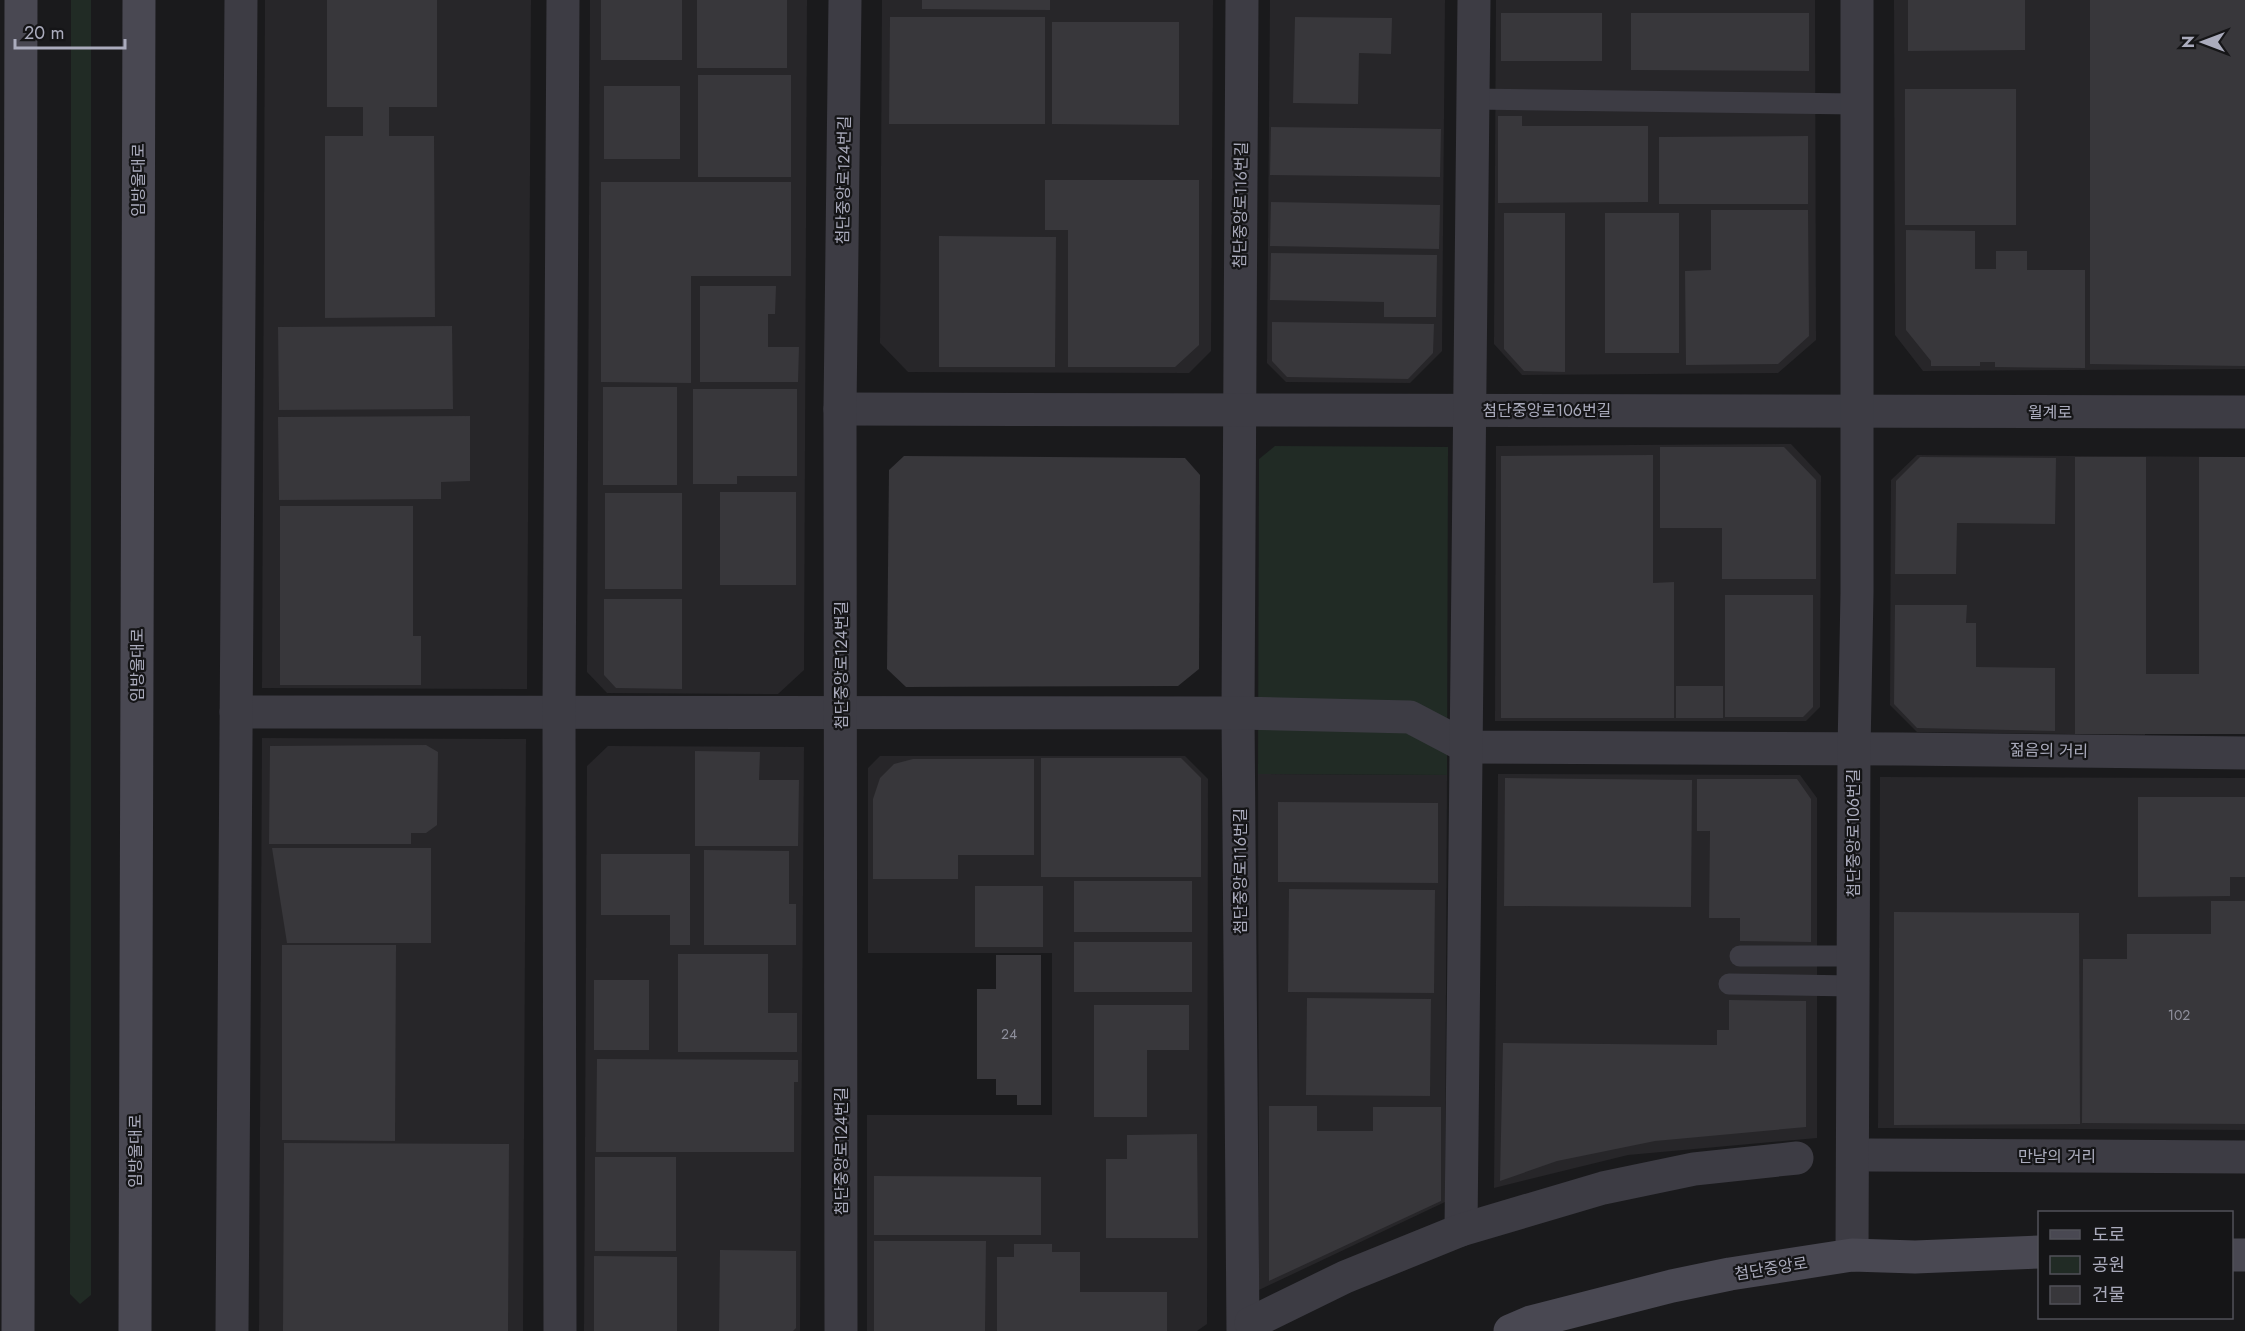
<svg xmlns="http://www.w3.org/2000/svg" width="2245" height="1331" font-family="Jost,'Noto Sans KR',sans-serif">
<rect width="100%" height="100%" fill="#1a1a1c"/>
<g fill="#272629">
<polygon points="265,0 531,0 527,689 262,688"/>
<polygon points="590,0 807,0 804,670 778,694 607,693 587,672"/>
<polygon points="882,0 1213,0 1211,351 1189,373 908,372 880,343"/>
<polygon points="1270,0 1445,0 1442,351 1410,383 1286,382 1267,363"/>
<polygon points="1496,0 1815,0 1816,340 1778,373 1522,375 1494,344"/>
<polygon points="1894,0 2245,0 2245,369 1923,371 1895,335"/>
<polygon points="1791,444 1821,476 1820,707 1806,721 1495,721 1496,446"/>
<polygon points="1917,455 2245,457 2245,734 2199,734 2199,674 2146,674 2145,735 1917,732 1890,705 1891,480"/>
<polygon points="262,738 526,739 523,1331 259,1331"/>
<polygon points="608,746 804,747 800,1331 584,1331 587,766"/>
<polygon points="880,756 1185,756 1208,779 1207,1324 1197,1331 867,1331 867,1115 1052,1115 1052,953 868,953 868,768"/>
<polygon points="1258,774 1447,775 1445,1202 1259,1290"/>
<polygon points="1498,774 1800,775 1817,798 1817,1138 1628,1155 1494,1188"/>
<polygon points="1880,777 2245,778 2245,1130 1878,1128"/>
</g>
<g fill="#212b25">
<polygon points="71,0 91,0 91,1295 80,1304 70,1294"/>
<polygon points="1275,446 1448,447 1447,775 1258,774 1259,459"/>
</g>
<g fill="#38373b">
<polygon points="327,0 437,0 437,107 389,107 389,136 434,136 435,317 325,318 325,136 363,136 363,107 327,107"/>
<rect x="601" y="0" width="81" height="60"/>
<rect x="697" y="0" width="90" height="68"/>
<polygon points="922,0 1050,0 1050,10 922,9"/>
<polygon points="1908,0 2025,0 2025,50 1908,51"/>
<polygon points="2090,0 2245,0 2245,366 2090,364"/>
<rect x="1501" y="13" width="101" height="48"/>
<polygon points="1631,13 1809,13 1809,71 1631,70"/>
<polygon points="890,17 1045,17 1045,124 889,124"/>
<polygon points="1295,17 1392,18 1391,54 1359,53 1358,104 1293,103"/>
<polygon points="1052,22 1179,22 1179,125 1052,124"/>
<rect x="698" y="75" width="93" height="102"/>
<rect x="604" y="86" width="76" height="73"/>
<rect x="1905" y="89" width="111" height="136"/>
<polygon points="1498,116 1522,116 1522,126 1648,126 1648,202 1498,203"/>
<polygon points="1271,127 1441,129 1440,177 1270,175"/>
<polygon points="1808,136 1808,204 1659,204 1659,137"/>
<polygon points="1045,180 1199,180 1199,345 1175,367 1068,367 1068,230 1045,230"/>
<polygon points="601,182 791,182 791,276 691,276 691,383 601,382"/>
<polygon points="1271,202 1440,205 1439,249 1270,246"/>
<polygon points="1711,210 1808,210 1809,336 1778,364 1686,365 1685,271 1711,270"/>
<polygon points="1504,213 1565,213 1565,372 1524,371 1504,349"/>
<rect x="1605" y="213" width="74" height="140"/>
<polygon points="1906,230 1975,231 1975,269 1996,269 1996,251 2027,251 2027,270 2085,270 2085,368 1995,367 1995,362 1980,362 1980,366 1931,366 1931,361 1906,330"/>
<polygon points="939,236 1056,237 1055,367 939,367"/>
<polygon points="1271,253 1437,255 1436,317 1384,317 1384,302 1270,300"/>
<polygon points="700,286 776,286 775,314 768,314 768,347 799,347 798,382 700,382"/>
<polygon points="1272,322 1434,324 1433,353 1408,379 1287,377 1272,361"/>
<polygon points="452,326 453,409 279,410 278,327"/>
<rect x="603" y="387" width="74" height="98"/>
<polygon points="693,389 797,389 797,476 737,476 737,484 693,484"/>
<polygon points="470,416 470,481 441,482 441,499 279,500 278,417"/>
<polygon points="1660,447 1784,447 1816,480 1816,579 1722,579 1722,528 1660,528"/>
<polygon points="1653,455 1653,583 1674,582 1674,718 1501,718 1501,456"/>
<polygon points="904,456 1185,458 1200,475 1199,669 1178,686 906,687 887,669 889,470"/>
<polygon points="1920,457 2056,458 2055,524 1957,523 1956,574 1895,574 1896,481"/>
<polygon points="2075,457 2146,457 2146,674 2199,674 2199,457 2245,457 2245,734 2075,734"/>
<rect x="720" y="492" width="76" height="93"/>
<rect x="605" y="493" width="77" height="96"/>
<polygon points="280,506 413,506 413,636 421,636 421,685 280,685"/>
<polygon points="1725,595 1813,595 1813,707 1803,717 1725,717"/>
<polygon points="604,599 682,599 682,689 616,688 604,675"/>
<polygon points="1895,605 1967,605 1966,623 1976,623 1976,667 2055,668 2055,731 1917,728 1894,704"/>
<rect x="1676" y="686" width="47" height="32"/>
<polygon points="426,745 438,752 437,825 426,833 411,833 411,844 269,844 270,746"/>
<polygon points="695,751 760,752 759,780 799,780 798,846 695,846"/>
<polygon points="1041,758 1181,758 1201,778 1201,877 1041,877"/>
<polygon points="913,759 1034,759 1034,855 958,855 958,879 873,879 873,799 880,778 894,764"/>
<polygon points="1505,778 1692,780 1691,907 1504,906"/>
<polygon points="1697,779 1797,779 1811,799 1811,942 1740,941 1740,918 1709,918 1710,831 1697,831"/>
<polygon points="2138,797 2245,797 2245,877 2230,877 2230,896 2138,897"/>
<polygon points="1278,802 1438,803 1438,883 1278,882"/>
<polygon points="272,848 431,848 431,943 287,943"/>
<polygon points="704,850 789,851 789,904 796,904 796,945 704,945"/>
<polygon points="601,854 690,854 690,945 670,945 670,915 601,915"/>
<rect x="1074" y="881" width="118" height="51"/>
<rect x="975" y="886" width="68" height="61"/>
<polygon points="1289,889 1435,890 1434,993 1288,992"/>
<polygon points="2211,901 2245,901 2245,1124 2082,1123 2083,959 2127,959 2127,934 2211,934"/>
<polygon points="1894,912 2079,913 2080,1124 1894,1125"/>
<rect x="1074" y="942" width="118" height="50"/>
<polygon points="282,945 396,945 395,1141 282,1140"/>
<polygon points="678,954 768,954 768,1013 797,1013 797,1052 678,1052"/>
<polygon points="996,955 1041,955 1041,1105 1017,1105 1017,1095 996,1095 996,1079 977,1079 977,989 996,989"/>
<rect x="594" y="980" width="55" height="70"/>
<polygon points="1307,998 1431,999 1430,1096 1306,1095"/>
<polygon points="1729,1000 1806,1001 1806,1127 1655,1141 1557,1161 1500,1181 1503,1043 1717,1045 1717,1030 1729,1030"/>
<polygon points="1094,1005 1189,1005 1189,1050 1147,1050 1147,1117 1094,1117"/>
<polygon points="597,1059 798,1060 798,1082 794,1082 794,1152 596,1152"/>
<polygon points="1269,1106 1317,1106 1317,1131 1373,1131 1373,1107 1441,1107 1441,1201 1269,1281"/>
<polygon points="1197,1134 1198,1238 1106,1238 1106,1159 1127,1159 1127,1135"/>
<polygon points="284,1143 509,1144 508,1331 283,1331"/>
<rect x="595" y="1157" width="81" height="94"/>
<polygon points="874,1176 1041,1177 1041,1235 874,1235"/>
<polygon points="874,1241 986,1241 985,1331 874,1331"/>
<polygon points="1014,1244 1052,1244 1052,1252 1080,1252 1080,1292 1167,1292 1167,1331 997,1331 997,1257 1014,1257"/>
<polygon points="720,1250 796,1251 796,1328 793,1331 719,1331"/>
<polygon points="594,1256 677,1257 677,1331 594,1331"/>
</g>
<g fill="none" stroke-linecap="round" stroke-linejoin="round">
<g stroke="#3d3c44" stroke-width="21">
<polyline points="1473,99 1857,104"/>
<polyline points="1740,956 1853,956"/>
<polyline points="1729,984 1852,986"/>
</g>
<g stroke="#3d3c44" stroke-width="33">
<polyline points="1242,0 1238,713 1243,1331"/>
<polyline points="840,409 2245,412"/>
<polyline points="236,712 1238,713 1410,717 1467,747 1902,749 2245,753"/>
<polyline points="1870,1155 2245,1157"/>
<polyline points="1461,1230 1474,0"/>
<polyline points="1852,1255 1854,750 1857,593 1857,0"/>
<polyline points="1251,1323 1345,1277 1461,1230 1603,1188 1694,1169 1797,1158"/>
<polyline points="232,1331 241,0"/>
<polyline points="560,1331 559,712 563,0"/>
<polyline points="841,1331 840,409 845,0"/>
</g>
<g stroke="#494852" stroke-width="33">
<polyline points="2232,1255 2245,1255"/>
<polyline points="18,1331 21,0"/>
<polyline points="135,1331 139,0"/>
<polyline points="1510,1331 1531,1322 1672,1286 1730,1274 1852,1255 1915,1257 2040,1252"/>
</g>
</g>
<g text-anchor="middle" stroke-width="4.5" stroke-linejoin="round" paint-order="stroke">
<g font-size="14" fill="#8e8f9c">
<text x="2179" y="1020">102</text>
<text x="1009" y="1039">24</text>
</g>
<g font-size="16" fill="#abacbd" stroke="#151517">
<text transform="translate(138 180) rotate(-90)" y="6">임방울대로</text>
<text transform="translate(843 180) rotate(-89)" y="6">첨단중앙로124번길</text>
<text transform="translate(1240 205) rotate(-89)" y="6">첨단중앙로116번길</text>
<text x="1547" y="416">첨단중앙로106번길</text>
<text x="2050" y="418">월계로</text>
<text transform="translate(137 665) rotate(-90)" y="6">임방울대로</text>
<text transform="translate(841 665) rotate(-90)" y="6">첨단중앙로124번길</text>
<text transform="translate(2049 750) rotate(1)" y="6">젊음의 거리</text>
<text transform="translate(1853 833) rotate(-90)" y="6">첨단중앙로106번길</text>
<text transform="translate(1240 871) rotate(-90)" y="6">첨단중앙로116번길</text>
<text transform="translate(135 1151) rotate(-90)" y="6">임방울대로</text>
<text transform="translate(841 1151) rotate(-90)" y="6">첨단중앙로124번길</text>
<text x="2057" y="1162">만남의 거리</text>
<text transform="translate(1771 1268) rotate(-9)" y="6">첨단중앙로</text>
</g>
</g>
<rect x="2038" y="1211" width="195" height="108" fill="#151517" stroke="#515159" stroke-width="1.5"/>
<rect x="2050" y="1230" width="30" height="9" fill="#494852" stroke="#515159" stroke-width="1.5"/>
<text x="2092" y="1241" font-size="18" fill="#abacbd">도로</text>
<rect x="2050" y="1256" width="30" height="18" fill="#212b25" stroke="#515159" stroke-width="1.5"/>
<text x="2092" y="1271" font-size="18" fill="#abacbd">공원</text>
<rect x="2050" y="1286" width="30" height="18" fill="#38373b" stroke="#515159" stroke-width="1.5"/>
<text x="2092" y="1301" font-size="18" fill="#abacbd">건물</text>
<g transform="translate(2203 42) rotate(270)" stroke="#151517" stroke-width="4.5" paint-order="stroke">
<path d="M0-4.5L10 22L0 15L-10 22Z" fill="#abacbd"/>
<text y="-9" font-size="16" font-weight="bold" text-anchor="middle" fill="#abacbd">N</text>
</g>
<path d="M15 39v9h110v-9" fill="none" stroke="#abacbd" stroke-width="3"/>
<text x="24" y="39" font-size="18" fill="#abacbd" stroke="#151517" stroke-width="4.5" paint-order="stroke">20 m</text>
</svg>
